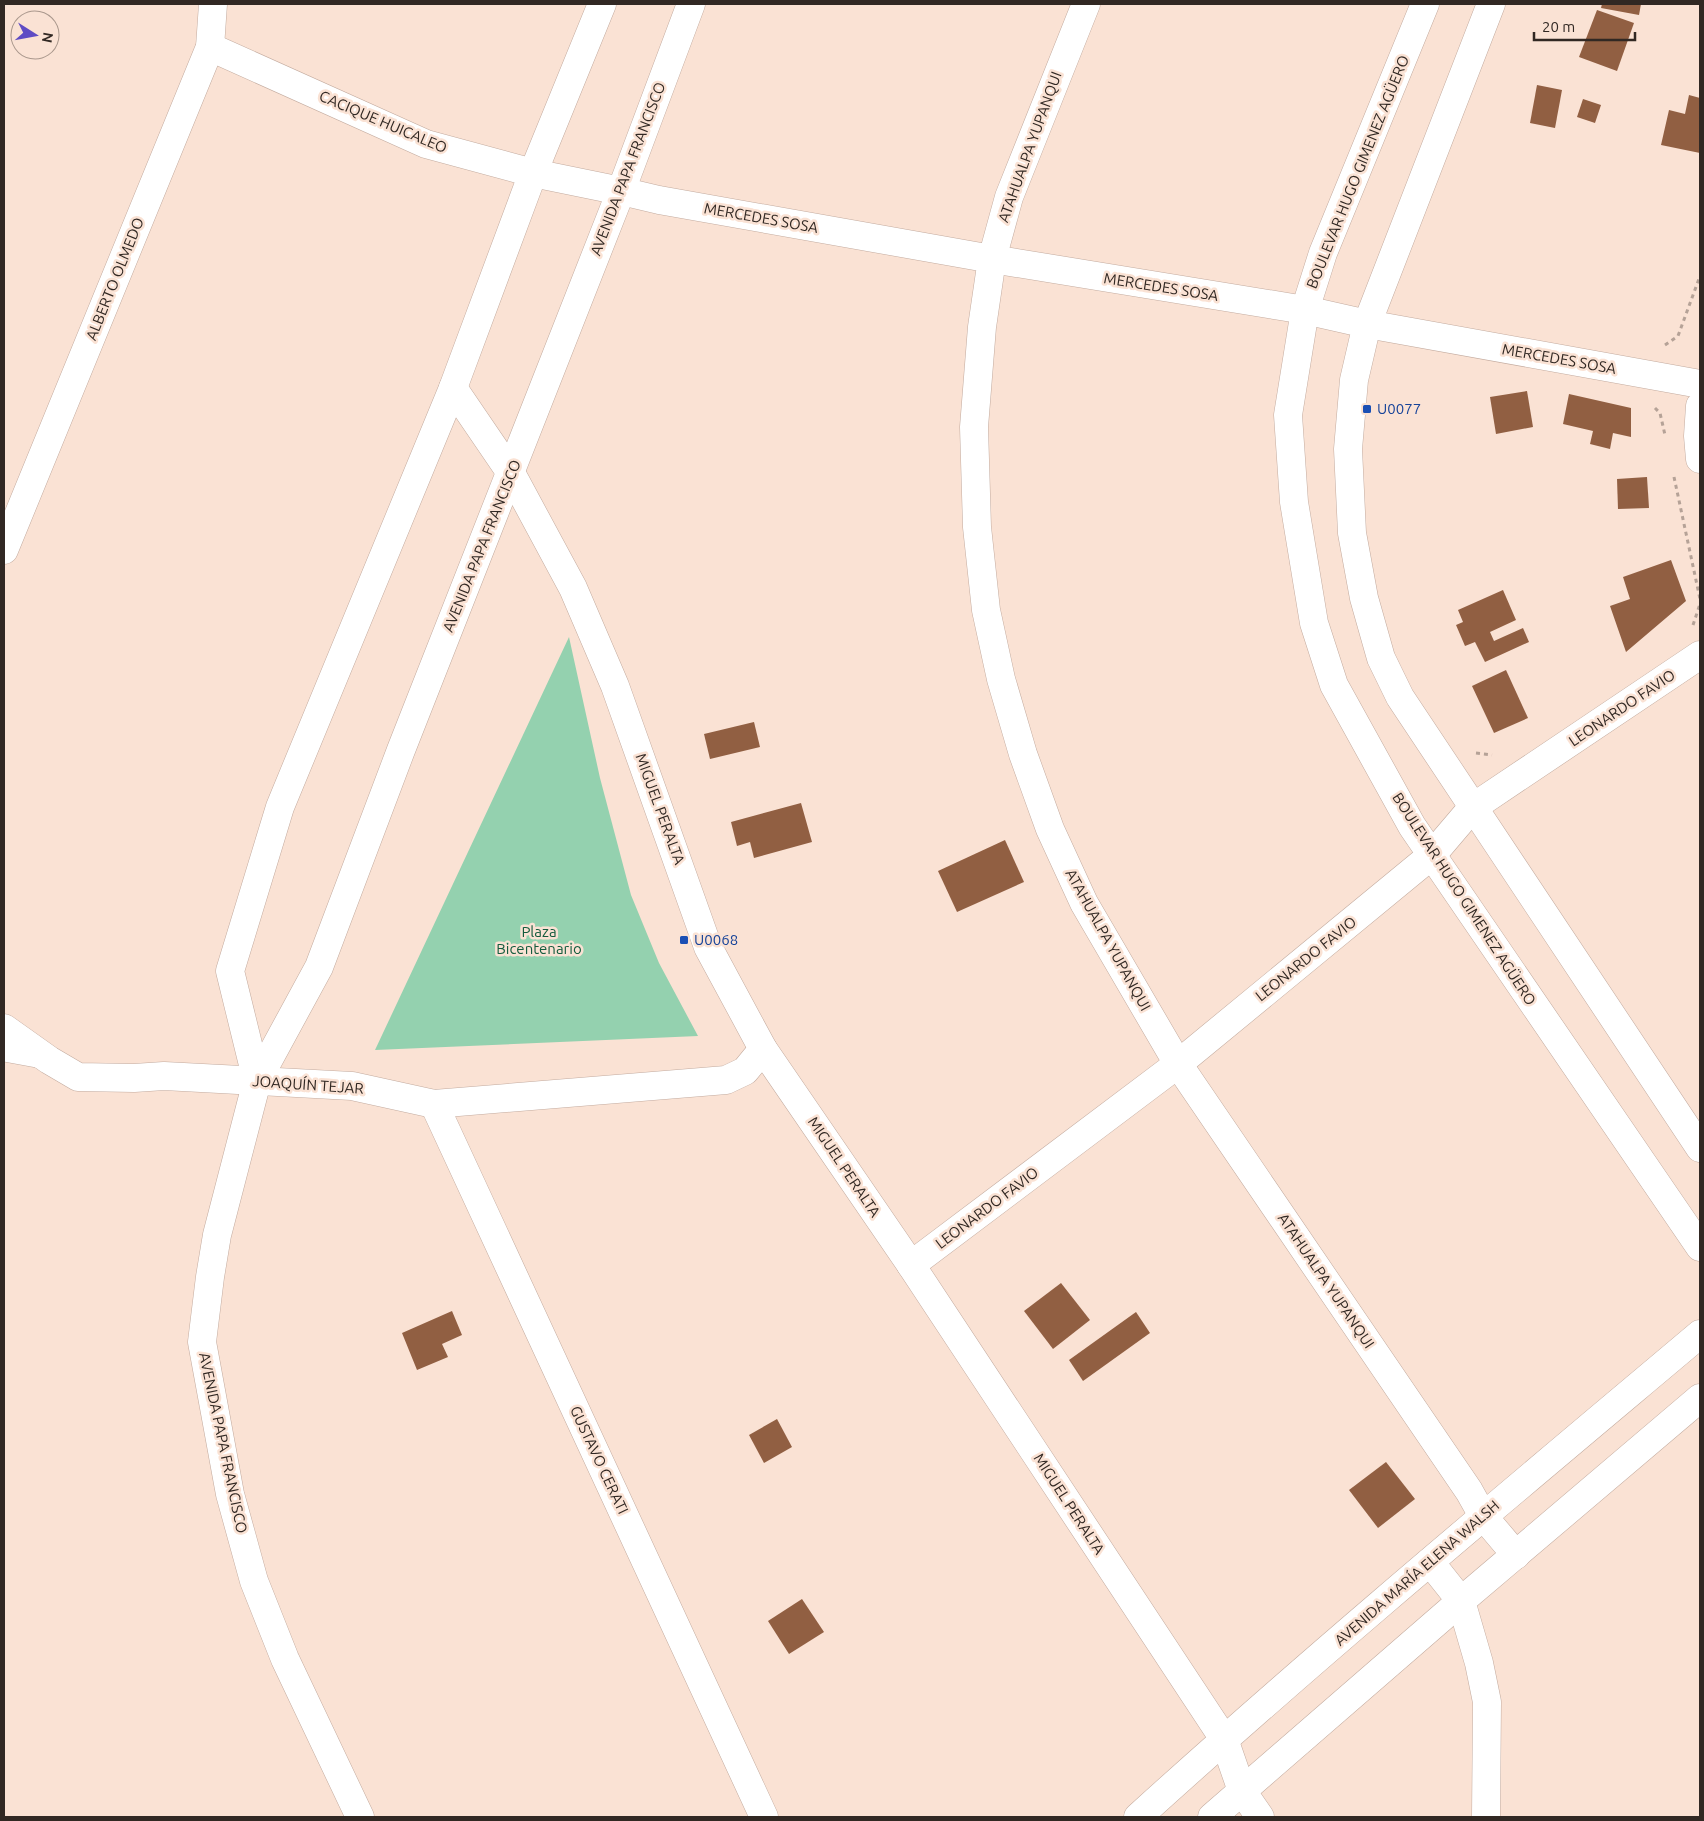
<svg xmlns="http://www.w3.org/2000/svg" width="1704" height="1821" font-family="Ubuntu,sans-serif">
<rect width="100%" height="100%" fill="#fae2d4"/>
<polygon fill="#94d1af" points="569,637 600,778 631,895 659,963 698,1036 375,1050"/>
<g fill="#915f42">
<polygon points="1602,4 1641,4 1639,15 1601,8"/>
<polygon points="1597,10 1634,23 1617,71 1579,57"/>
<polygon points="1537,85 1562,90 1555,128 1530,123"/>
<polygon points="1689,95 1700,98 1700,153 1661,145 1669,110 1685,114"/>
<polygon points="1583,99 1601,105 1595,123 1577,117"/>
<polygon points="1527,391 1533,427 1496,434 1490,397"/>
<polygon points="1569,394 1631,408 1631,437 1613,433 1610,449 1590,444 1593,431 1563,424"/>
<polygon points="1647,477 1649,508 1618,509 1617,479"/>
<polygon points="1671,560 1686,601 1626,652 1610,606 1630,599 1623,577"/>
<polygon points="1503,590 1516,620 1490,632 1494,641 1523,628 1529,642 1485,662 1475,642 1465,646 1456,625 1463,622 1458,610"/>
<polygon points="1506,670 1528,718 1494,733 1472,686"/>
<polygon points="754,722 760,747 710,759 704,734"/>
<polygon points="801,803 812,842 754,858 750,842 737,846 731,822"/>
<polygon points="1005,840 1024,882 957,912 938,871"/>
<polygon points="1061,1283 1090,1320 1053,1349 1024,1311"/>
<polygon points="452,1311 462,1335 442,1344 448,1357 417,1370 402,1333"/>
<polygon points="1136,1312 1150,1333 1083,1381 1069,1360"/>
<polygon points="777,1419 792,1447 764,1463 749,1435"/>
<polygon points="1386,1462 1415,1499 1378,1528 1349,1490"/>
<polygon points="802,1599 824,1632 789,1654 768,1621"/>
</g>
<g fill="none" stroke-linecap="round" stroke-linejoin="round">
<g stroke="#c3ab9f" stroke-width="20">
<polyline id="service" points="4,1052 42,1059"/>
</g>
<g stroke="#c3ab9f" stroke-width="29">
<g id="minor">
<polyline points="1086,4 1009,197 992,259 982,327 974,427 977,527 986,610 1001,679 1023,754 1050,829 1084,903 1178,1064 1469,1491 1483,1516 1516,1555"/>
<polyline points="1425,4 1323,253 1305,310 1288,415 1294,502 1314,623 1334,685 1412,826 1700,1247"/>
<polyline points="1491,4 1367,324 1354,380 1348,449 1352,533 1364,598 1381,658 1400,697 1700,1148"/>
<polyline points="210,47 426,144 533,173 621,191 659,200 992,259 1305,310 1367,324 1700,384"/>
<polyline points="453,388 511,473 573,588 615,686 708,947 763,1049 911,1265 1224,1739 1242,1791 1260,1817"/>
<polyline points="1700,406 1698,436 1700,459"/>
<polyline points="4,550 210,47 213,4"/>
<polyline points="4,1028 49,1060 78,1077 134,1078 164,1076 352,1086 434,1104 726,1080 745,1071 763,1049"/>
<polyline points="434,1104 764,1817"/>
<polyline points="911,1265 1178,1064 1432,855 1472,808 1700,655"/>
<polyline points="1430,1562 1461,1601 1479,1663 1487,1702 1486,1817"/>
</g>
</g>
<g stroke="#c3ab9f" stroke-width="29">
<g id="tertiary">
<polyline points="257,1081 230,971 280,807 453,388 533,173 602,4"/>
<polyline points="360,1817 285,1659 254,1581 230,1494 202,1342 210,1277 217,1235 257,1081 319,967 401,750 621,191 691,4"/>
<path d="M1138,1817C1321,1651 1511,1493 1700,1334"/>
<polyline points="1212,1817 1461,1601 1700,1398"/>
</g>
</g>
<g stroke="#b5a297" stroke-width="3" stroke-dasharray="4 4" stroke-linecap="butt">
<polyline points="1665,345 1678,336 1700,276"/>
<polyline points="1655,408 1660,413 1665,435"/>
<polyline points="1674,477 1700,599"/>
<polyline points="1693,625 1700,604"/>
<polyline points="1476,753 1492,755"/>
</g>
<use href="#service" stroke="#fff" stroke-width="19"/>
<use href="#minor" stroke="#fff" stroke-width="28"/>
<use href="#tertiary" stroke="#fff" stroke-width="28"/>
</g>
<g fill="#1a4fb4" stroke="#fae2d4" stroke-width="2">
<rect x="1362" y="404" width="10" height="10" rx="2.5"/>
<rect x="679" y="935" width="10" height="10" rx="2.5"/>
</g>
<g text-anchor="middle" stroke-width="5" stroke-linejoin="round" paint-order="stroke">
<g font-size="15" fill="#312823" stroke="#fae2d4">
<text transform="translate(383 122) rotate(23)" y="5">CACIQUE HUICALEO</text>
<text transform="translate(1030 147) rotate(-70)" y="5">ATAHUALPA YUPANQUI</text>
<text transform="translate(628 169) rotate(-69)" y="5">AVENIDA PAPA FRANCISCO</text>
<text transform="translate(1358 172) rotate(-68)" y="5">BOULEVAR HUGO GIMENEZ AGÜERO</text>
<text transform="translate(761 218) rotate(10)" y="5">MERCEDES SOSA</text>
<text transform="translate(115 279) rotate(-68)" y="5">ALBERTO OLMEDO</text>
<text transform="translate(1161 287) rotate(9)" y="5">MERCEDES SOSA</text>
<text transform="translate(1559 359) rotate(10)" y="5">MERCEDES SOSA</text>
<text transform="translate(482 546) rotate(-68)" y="5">AVENIDA PAPA FRANCISCO</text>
<text transform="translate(1622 708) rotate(-34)" y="5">LEONARDO FAVIO</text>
<text transform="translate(660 809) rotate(70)" y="5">MIGUEL PERALTA</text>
<text transform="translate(1464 899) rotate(57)" y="5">BOULEVAR HUGO GIMENEZ AGÜERO</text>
<text transform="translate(1108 940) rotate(61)" y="5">ATAHUALPA YUPANQUI</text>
<text transform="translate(1306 959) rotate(-39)" y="5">LEONARDO FAVIO</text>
<text transform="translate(308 1085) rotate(4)" y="5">JOAQUÍN TEJAR</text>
<text transform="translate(844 1167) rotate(56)" y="5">MIGUEL PERALTA</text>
<text transform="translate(987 1208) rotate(-37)" y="5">LEONARDO FAVIO</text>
<text transform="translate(1326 1281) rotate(56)" y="5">ATAHUALPA YUPANQUI</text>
<text transform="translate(223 1443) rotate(78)" y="5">AVENIDA PAPA FRANCISCO</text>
<text transform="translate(599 1460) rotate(65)" y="5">GUSTAVO CERATI</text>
<text transform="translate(1069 1504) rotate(57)" y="5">MIGUEL PERALTA</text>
<text transform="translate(1417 1573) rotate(-41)" y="5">AVENIDA MARÍA ELENA WALSH</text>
</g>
<g font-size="15" fill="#164399" stroke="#fae2d4" text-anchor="start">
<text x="1377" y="414">U0077</text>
<text x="694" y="945">U0068</text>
</g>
<g font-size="15" fill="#135b3d" stroke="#fae2d4">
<text x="539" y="937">Plaza<tspan x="539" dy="17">Bicentenario</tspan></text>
</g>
</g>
<rect width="1704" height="1821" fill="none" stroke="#312823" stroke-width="10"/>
<g transform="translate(35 35) rotate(101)"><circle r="24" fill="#fae2d4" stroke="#aa988d"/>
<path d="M0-4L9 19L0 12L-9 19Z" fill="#5f4cc4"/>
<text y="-8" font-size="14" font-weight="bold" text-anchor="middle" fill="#312823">N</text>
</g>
<path d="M1534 32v8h101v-8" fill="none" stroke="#312823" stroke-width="2.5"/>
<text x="1542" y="32" font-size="15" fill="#312823" stroke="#fae2d4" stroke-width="4" paint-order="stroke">20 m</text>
</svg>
